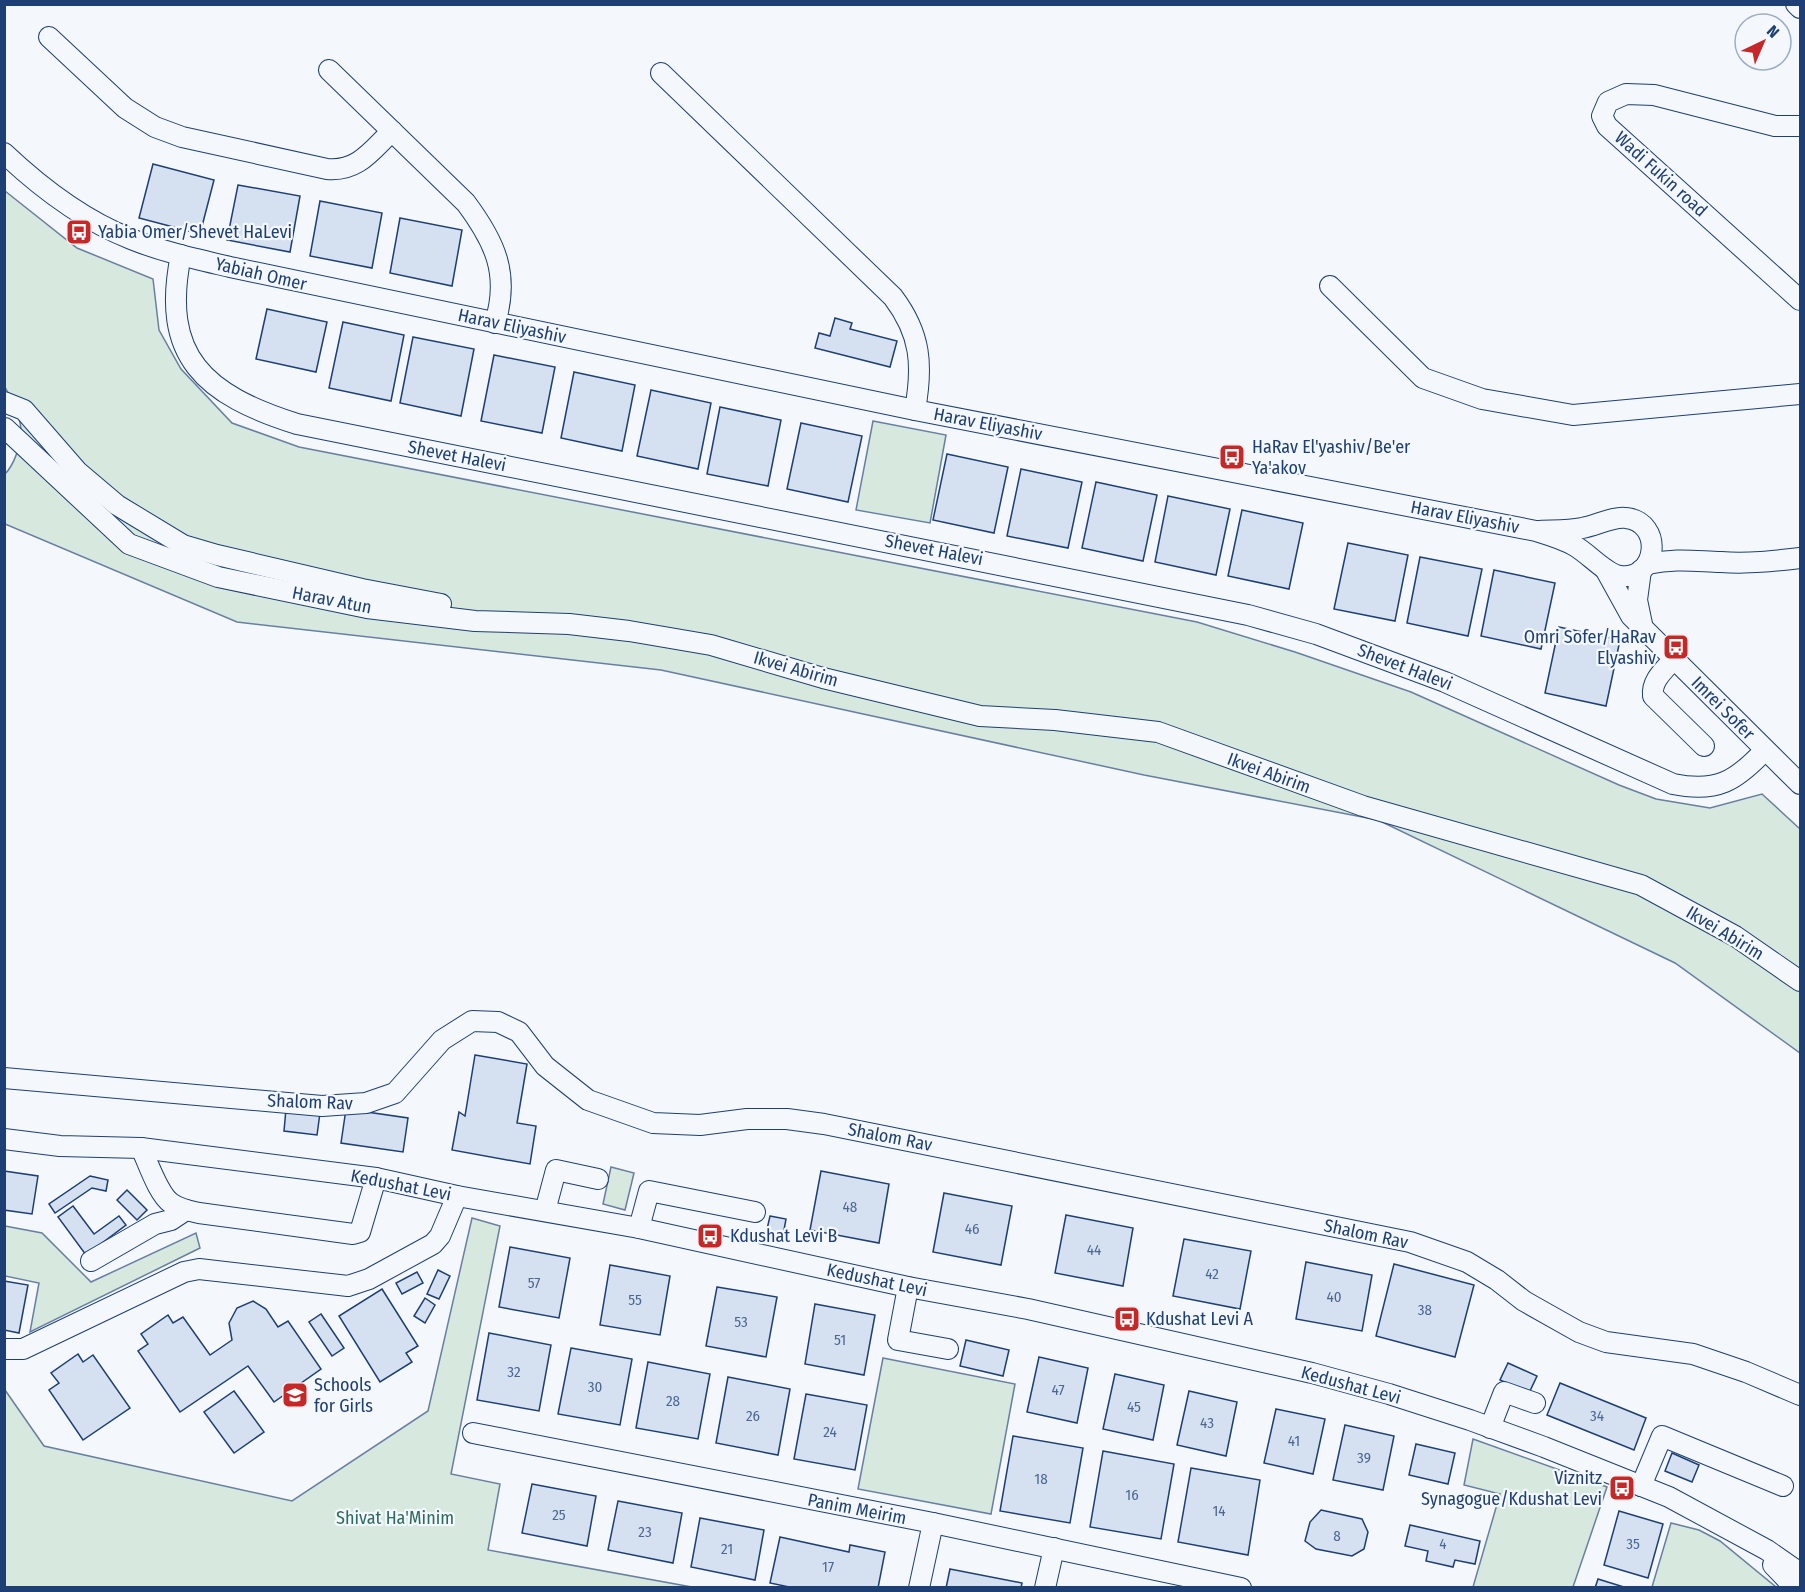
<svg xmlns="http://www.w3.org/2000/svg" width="1805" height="1592" font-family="'Fira Sans Condensed',sans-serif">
<rect width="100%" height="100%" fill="#f4f7fb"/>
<g fill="#d7e8df" stroke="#687fa3" stroke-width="1.5">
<path d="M5,191L77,248L153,279L159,330L181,369L232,423L299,447L1197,622L1295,652L1411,692L1619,785L1656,799L1710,808L1762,794L1800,829V1053L1675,963L1378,820L1144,775L661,670L237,622L5,524V474C14,465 21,445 21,431C21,419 11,398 5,387Z"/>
<polygon points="873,421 946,435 930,523 856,510"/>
<polygon points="611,1167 634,1173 625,1210 603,1204"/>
<polygon points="472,1218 500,1226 451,1474 500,1484 488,1550 692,1587 5,1587 5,1390 44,1446 292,1501 428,1411"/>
<polygon points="5,1226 42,1233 91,1282 196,1233 200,1248 30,1332 39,1283 5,1276"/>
<polygon points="883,1358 1015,1384 991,1514 858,1489"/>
<polygon points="1473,1439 1607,1487 1573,1587 1473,1587 1500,1494 1464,1485"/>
<polygon points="1671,1523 1699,1530 1720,1541 1776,1587 1652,1587"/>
</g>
<g fill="#d5e0f0" stroke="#1d3f73" stroke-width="1.5">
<polygon points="153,164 214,180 200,234 139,218"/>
<polygon points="238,185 300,196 290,252 227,240"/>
<polygon points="320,201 382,213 372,268 310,256"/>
<polygon points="400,218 462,230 452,286 390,273"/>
<polygon points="267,309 327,322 316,372 256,359"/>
<polygon points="835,318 852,323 850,329 897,341 890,367 815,348 819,333 830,336"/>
<polygon points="343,322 404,335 391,401 329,388"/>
<polygon points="413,337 474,349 461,416 400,403"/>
<polygon points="494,355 555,367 542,433 481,421"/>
<polygon points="574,372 635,385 622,451 561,438"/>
<polygon points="651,390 711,403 698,469 637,456"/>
<polygon points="720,407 781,420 768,486 707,474"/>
<polygon points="801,423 862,436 848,502 787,489"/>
<polygon points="947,454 1008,467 994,533 933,520"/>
<polygon points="1021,469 1082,482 1068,548 1007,536"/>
<polygon points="1096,482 1157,495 1143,561 1082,548"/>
<polygon points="1168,496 1230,509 1216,575 1155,562"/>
<polygon points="1242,510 1303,523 1289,589 1228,576"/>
<polygon points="1348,543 1408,555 1395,621 1334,609"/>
<polygon points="1420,557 1482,569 1468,636 1407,623"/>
<polygon points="1494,570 1555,583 1541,649 1481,636"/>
<polygon points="1559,627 1620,640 1606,706 1545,693"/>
<polygon points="475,1055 527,1064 517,1123 536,1126 530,1164 452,1150 459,1112 465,1116"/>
<polygon points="286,1109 320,1113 317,1135 284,1131"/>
<polygon points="346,1109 408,1118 403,1152 341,1143"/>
<polygon points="4,1171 38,1176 32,1214 4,1210"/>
<polygon points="821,1171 889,1184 879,1243 810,1230"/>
<polygon points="90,1176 108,1180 106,1191 92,1188 55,1213 49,1204"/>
<polygon points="127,1190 147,1210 137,1220 117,1200"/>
<polygon points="944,1193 1012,1206 1001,1265 933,1252"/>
<polygon points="73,1206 94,1234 119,1216 126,1225 86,1255 58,1217"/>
<polygon points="1066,1215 1133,1228 1123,1286 1055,1273"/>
<polygon points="770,1216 786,1219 782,1241 765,1238"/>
<polygon points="1184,1239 1251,1251 1240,1309 1173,1296"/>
<polygon points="510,1247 570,1258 559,1318 499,1307"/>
<polygon points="1306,1262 1372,1275 1362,1331 1296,1319"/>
<polygon points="1394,1264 1474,1285 1455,1357 1376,1336"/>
<polygon points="610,1265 670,1276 660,1335 600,1325"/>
<polygon points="438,1270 450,1276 439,1299 427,1294"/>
<polygon points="417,1272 423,1283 402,1294 396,1283"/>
<polygon points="4,1281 28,1285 19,1333 4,1330"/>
<polygon points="717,1287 777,1297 766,1357 706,1346"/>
<polygon points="382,1289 418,1346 406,1353 412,1362 380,1382 339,1316"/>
<polygon points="425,1298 435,1305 425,1323 414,1316"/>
<polygon points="253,1301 266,1309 278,1327 288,1321 321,1369 274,1402 248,1366 180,1412 138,1351 148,1344 141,1334 168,1315 173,1323 183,1317 210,1355 232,1340 229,1323 237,1308"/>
<polygon points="815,1304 875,1315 864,1375 805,1364"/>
<polygon points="321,1314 344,1348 332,1356 309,1322"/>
<polygon points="489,1333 551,1345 539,1411 477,1400"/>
<polygon points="966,1340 1009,1350 1003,1376 960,1366"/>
<polygon points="571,1348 632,1359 620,1425 558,1414"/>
<polygon points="78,1354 83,1362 93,1355 130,1408 83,1440 49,1390 59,1383 51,1373"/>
<polygon points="1039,1357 1088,1368 1077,1423 1027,1412"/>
<polygon points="648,1362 710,1374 698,1439 636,1428"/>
<polygon points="1508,1363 1537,1376 1529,1393 1500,1380"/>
<polygon points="1115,1374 1164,1385 1153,1440 1103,1429"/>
<polygon points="728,1377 790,1389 778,1455 716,1443"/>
<polygon points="1560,1383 1646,1418 1634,1450 1547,1415"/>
<polygon points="234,1391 264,1432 234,1453 204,1412"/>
<polygon points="1189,1391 1237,1402 1226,1456 1177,1445"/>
<polygon points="806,1394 867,1405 855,1470 794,1459"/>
<polygon points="1276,1409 1325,1419 1313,1474 1264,1463"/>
<polygon points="1345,1425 1394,1436 1383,1490 1333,1480"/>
<polygon points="1013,1436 1083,1448 1070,1523 1000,1511"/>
<polygon points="1416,1444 1455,1453 1448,1484 1409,1475"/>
<polygon points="1103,1451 1174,1464 1161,1539 1090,1527"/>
<polygon points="1672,1453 1699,1465 1692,1482 1665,1471"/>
<polygon points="1191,1468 1260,1480 1248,1555 1178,1542"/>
<polygon points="532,1484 596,1496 587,1546 522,1533"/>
<polygon points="618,1501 682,1513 673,1563 608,1550"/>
<polygon points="1321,1510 1362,1519 1368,1532 1364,1549 1352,1556 1316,1549 1305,1541 1310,1522"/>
<polygon points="1619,1511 1663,1524 1648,1578 1604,1565"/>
<polygon points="700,1518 764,1530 755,1580 691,1567"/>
<polygon points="1410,1525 1480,1541 1475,1564 1455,1560 1453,1567 1426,1561 1428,1551 1405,1546"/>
<polygon points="780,1537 849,1552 850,1545 885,1552 878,1588 794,1588 770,1583"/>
<polygon points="950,1569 1022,1583 1021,1588 946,1588"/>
<polygon points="1598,1579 1627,1588 1595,1588"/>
</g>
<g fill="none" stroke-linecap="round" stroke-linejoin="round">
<g stroke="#1d3f73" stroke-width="22">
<g id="minor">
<polyline points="1796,4 1800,8"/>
<path d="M49,37L125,108L155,127L182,137L327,169C358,172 372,150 392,131"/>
<path d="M329,70L466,203C495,242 510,274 495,323"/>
<path d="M661,73L893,297C921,334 923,365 915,410"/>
<polyline points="1800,126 1775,126 1654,95 1626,94 1608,102 1602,116 1607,126 1800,300"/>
<path d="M4,153C42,189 83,220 131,239C163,252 196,259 230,267L915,410L1536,531C1549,535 1563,539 1575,546C1589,554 1606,574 1620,576C1658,581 1664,522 1626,518C1614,516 1595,526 1582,528C1567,531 1551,530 1536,531"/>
<path d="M181,255C160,357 205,395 297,424L1248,615L1316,634L1445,682L1673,784C1717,793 1736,781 1765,750"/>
<polyline points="1330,286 1423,378 1482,399 1573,415 1800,394"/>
<polyline points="4,402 24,410 78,472 117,505 183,545 217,555 362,589 441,604"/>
<polyline points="5,428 129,544 218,577 367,608 475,621 569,624 629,631 711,645 823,678 980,716 1055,720 1158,732 1363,806 1641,885 1735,936 1800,981"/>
<path d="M1647,564C1676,558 1693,561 1721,562C1748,564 1774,561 1800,558"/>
<polyline points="1605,569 1631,616 1800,784"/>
<polyline points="1641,570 1637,600 1642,624"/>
<path d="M1673,660C1664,670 1651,681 1653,696L1704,746"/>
<polyline points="4,1078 322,1106 366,1103 395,1093 442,1040 472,1021 498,1022 519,1032 545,1066 588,1100 653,1123 700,1125 747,1119 787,1119 824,1124 1410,1242 1467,1262 1497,1280 1524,1301 1579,1332 1606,1342 1693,1354 1746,1372 1800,1395"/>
<polyline points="4,1139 60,1146 141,1148 376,1178 457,1196 639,1228 908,1287 1028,1309 1312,1373 1389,1394 1470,1420 1544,1447 1669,1497 1767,1550 1800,1573"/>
<path d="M141,1148C148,1162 158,1194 171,1203C179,1209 190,1211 199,1213L353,1234L360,1232L376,1178"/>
<polyline points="545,1211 556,1170 598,1179"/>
<polyline points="639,1228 649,1191 755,1212"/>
<polyline points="91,1261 155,1224 171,1220 186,1210"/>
<polyline points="908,1287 898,1340 948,1349"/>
<polyline points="4,1349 23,1349 184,1272 199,1269 348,1286 369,1279 433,1244 440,1236 457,1196"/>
<polyline points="1490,1428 1504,1392 1535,1403"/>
<polyline points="473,1433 933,1523 1241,1588"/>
<polyline points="1641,1486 1662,1436 1783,1486"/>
<polyline points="1773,1565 1795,1588"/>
<polyline points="919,1588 933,1523"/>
<polyline points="1045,1588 1054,1548"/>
</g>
</g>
<use href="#minor" stroke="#f4f7fb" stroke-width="20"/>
</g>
<defs>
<g id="bus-square" transform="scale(1.35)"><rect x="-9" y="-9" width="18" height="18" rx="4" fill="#c62828" stroke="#f4f7fb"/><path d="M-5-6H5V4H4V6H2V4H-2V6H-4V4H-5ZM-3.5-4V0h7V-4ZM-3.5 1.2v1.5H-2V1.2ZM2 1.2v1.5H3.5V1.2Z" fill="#fff"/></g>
<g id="school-square" transform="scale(1.35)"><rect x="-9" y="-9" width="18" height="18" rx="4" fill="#c62828" stroke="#f4f7fb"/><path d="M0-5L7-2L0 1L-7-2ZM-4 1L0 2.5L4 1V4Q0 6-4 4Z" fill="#fff"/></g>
</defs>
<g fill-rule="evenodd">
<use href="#bus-square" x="79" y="232"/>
<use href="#bus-square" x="1232" y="457"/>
<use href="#bus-square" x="1676" y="647"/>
<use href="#bus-square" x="710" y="1236"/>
<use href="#bus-square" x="1127" y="1319"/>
<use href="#school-square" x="295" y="1395"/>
<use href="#bus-square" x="1622" y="1488"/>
</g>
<g text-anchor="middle" stroke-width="4.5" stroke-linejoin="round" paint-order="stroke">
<g font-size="15" fill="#4b6792">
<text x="850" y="1212">48</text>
<text x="972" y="1234">46</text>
<text x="1094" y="1255">44</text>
<text x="1212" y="1279">42</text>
<text x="534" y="1288">57</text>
<text x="1334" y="1302">40</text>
<text x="635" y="1305">55</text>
<text x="1425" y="1315">38</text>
<text x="741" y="1327">53</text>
<text x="840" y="1345">51</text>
<text x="514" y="1377">32</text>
<text x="595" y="1392">30</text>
<text x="1058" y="1395">47</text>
<text x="673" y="1406">28</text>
<text x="1134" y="1412">45</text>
<text x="753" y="1421">26</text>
<text x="1597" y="1421">34</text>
<text x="1207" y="1428">43</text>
<text x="830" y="1437">24</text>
<text x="1294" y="1446">41</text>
<text x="1364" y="1463">39</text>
<text x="1041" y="1484">18</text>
<text x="1132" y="1500">16</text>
<text x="1219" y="1516">14</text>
<text x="559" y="1520">25</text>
<text x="645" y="1537">23</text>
<text x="1337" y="1541">8</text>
<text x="1443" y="1549">4</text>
<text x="1633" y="1549">35</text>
<text x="727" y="1554">21</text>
<text x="828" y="1572">17</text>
</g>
<g font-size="18" fill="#1d3f73" stroke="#f4f7fb">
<text transform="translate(1661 174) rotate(42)" y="6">Wadi Fukin road</text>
<text transform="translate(261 274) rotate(13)" y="6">Yabiah Omer</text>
<text transform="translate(512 326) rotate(12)" y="6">Harav Eliyashiv</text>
<text transform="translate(988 424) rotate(11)" y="6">Harav Eliyashiv</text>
<text transform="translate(457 456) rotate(11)" y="6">Shevet Halevi</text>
<text transform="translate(1465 517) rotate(11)" y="6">Harav Eliyashiv</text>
<text transform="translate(934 550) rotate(11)" y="6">Shevet Halevi</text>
<text transform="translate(332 600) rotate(11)" y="6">Harav Atun</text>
<text transform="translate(1405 667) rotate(21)" y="6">Shevet Halevi</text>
<text transform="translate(796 669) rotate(16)" y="6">Ikvei Abirim</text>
<text transform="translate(1723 708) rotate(45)" y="6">Imrei Sofer</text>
<text transform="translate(1269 773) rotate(20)" y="6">Ikvei Abirim</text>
<text transform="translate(1725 933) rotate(31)" y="6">Ikvei Abirim</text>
<text transform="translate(310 1102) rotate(2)" y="6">Shalom Rav</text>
<text transform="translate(890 1137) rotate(11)" y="6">Shalom Rav</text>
<text transform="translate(401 1185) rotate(11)" y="6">Kedushat Levi</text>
<text transform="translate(1366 1234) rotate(12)" y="6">Shalom Rav</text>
<text transform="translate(877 1280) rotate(12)" y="6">Kedushat Levi</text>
<text transform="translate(1351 1385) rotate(15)" y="6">Kedushat Levi</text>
<text transform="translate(857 1509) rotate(11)" y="6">Panim Meirim</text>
</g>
<g font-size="18" fill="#1d3f73" stroke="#f4f7fb" text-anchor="start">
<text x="98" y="238">Yabia Omer/Shevet HaLevi</text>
<text x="1252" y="453">HaRav El'yashiv/Be'er<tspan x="1252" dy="21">Ya'akov</tspan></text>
<text x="1656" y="643" text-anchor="end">Omri Sofer/HaRav<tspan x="1656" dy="21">Elyashiv</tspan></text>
<text x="730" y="1242">Kdushat Levi B</text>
<text x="1146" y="1325">Kdushat Levi A</text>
<text x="314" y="1391">Schools<tspan x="314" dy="21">for Girls</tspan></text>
<text x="1602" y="1484" text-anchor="end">Viznitz<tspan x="1602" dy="21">Synagogue/Kdushat Levi</tspan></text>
</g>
<g font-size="18" fill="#2c6c60" stroke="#f4f7fb">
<text x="395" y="1524">Shivat Ha'Minim</text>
</g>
</g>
<rect width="1805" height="1592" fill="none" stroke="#1d3f73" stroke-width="12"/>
<g transform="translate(1763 42) rotate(44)"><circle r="28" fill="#f4f7fb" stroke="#9eadc5" stroke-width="1.5"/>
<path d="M0-4.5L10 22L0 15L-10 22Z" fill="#c62828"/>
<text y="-9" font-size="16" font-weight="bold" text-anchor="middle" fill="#1d3f73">N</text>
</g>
</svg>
